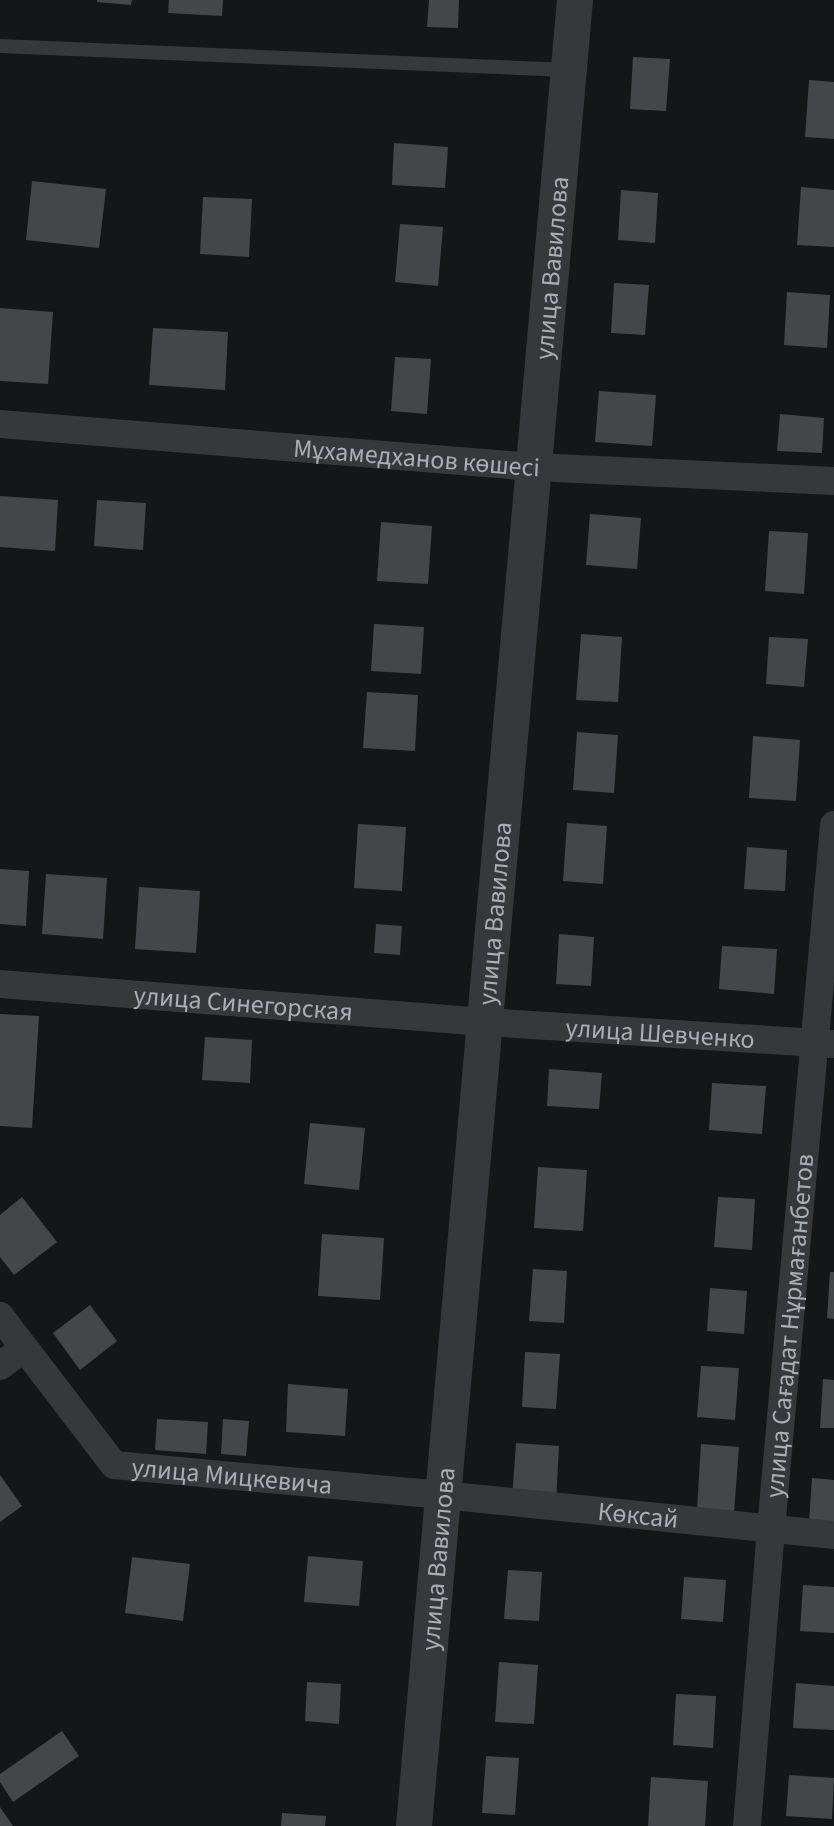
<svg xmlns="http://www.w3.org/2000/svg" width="834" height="1826" font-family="'Source Sans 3',sans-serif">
<rect width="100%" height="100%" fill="#151617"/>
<g fill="#45464a">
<polygon points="97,0 132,0 131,5 97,2"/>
<polygon points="169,0 223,0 222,16 168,13"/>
<polygon points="429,0 459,0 458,28 427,27"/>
<polygon points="633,57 670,59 666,111 630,109"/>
<polygon points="809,80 834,82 834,139 805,137"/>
<polygon points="394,143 448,147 445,188 392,185"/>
<polygon points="32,181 106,189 99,248 26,240"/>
<polygon points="801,187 834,190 834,247 797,245"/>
<polygon points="621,190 658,193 655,243 618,240"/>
<polygon points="203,197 252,199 249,257 200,254"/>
<polygon points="400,224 443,227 438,286 395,282"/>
<polygon points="614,283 649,285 645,335 611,333"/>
<polygon points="787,292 830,295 827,348 784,345"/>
<polygon points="0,308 53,312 48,384 0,381"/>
<polygon points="153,328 228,332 225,390 149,385"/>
<polygon points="395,357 431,359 427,414 391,411"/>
<polygon points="599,391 656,395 652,446 595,442"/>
<polygon points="780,414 824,418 822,453 777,451"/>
<polygon points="0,496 58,500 55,551 0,547"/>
<polygon points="97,500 146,503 143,550 94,546"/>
<polygon points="590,514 641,518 637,569 586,565"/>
<polygon points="381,522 432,526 428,584 377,581"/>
<polygon points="769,531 808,533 804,594 765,591"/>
<polygon points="374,624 424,627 421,674 371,671"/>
<polygon points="581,634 622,637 618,702 576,700"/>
<polygon points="769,637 808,639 804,687 766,684"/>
<polygon points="367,692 418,695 415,751 363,748"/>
<polygon points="577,732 618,735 614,793 573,790"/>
<polygon points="753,736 800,740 796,801 749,798"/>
<polygon points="567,823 607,826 603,884 563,881"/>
<polygon points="358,824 406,827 402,891 354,888"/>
<polygon points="747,847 787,850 785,891 744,889"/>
<polygon points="0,869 29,871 26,926 0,924"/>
<polygon points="46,874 107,878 103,939 42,934"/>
<polygon points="139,887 200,891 196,953 135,949"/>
<polygon points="376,924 402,926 400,955 374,953"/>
<polygon points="559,934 594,937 591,986 556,984"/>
<polygon points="722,946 777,949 774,994 719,989"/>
<polygon points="0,1014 39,1016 32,1128 0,1126"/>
<polygon points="205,1037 252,1040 250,1083 202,1080"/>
<polygon points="549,1069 602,1073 599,1109 547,1106"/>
<polygon points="712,1083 766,1086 762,1134 709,1130"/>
<polygon points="310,1123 365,1128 359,1190 304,1184"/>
<polygon points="538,1167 587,1170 583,1231 534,1228"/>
<polygon points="22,1197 57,1242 14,1275 0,1257 0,1215"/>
<polygon points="718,1197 755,1199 752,1250 714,1247"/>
<polygon points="322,1234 384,1238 380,1300 318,1296"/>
<polygon points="533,1269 567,1271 564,1323 529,1321"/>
<polygon points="830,1272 834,1272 834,1319 827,1318"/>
<polygon points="710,1288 747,1291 744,1334 707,1331"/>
<polygon points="90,1305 117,1341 80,1370 53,1333"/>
<polygon points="525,1352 560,1354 556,1409 522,1407"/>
<polygon points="701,1366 739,1368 735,1420 697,1417"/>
<polygon points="823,1379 834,1380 834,1428 820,1428"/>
<polygon points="288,1384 348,1389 345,1436 286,1432"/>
<polygon points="157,1419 208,1422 206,1454 155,1450"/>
<polygon points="223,1419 249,1421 246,1456 221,1454"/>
<polygon points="516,1443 559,1446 556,1502 512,1499"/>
<polygon points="701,1444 739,1447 734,1512 697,1509"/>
<polygon points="0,1475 22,1506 0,1522"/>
<polygon points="812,1478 834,1480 834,1525 809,1523"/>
<polygon points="308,1556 363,1561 359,1606 304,1602"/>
<polygon points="132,1557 190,1564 183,1621 125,1613"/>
<polygon points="508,1570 542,1572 539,1621 504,1619"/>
<polygon points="684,1577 726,1580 723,1622 681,1619"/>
<polygon points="803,1585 834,1587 834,1633 800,1631"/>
<polygon points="499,1662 538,1665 534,1724 495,1722"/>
<polygon points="307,1682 341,1684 339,1724 305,1721"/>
<polygon points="796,1683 834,1686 834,1730 793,1728"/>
<polygon points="676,1694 716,1696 713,1748 673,1745"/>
<polygon points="62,1731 79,1756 13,1802 0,1782 0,1774"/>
<polygon points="486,1756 519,1758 515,1815 482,1813"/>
<polygon points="789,1775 834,1778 832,1819 786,1816"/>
<polygon points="651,1777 708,1781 705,1826 648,1826"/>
<polygon points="0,1807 13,1826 0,1826"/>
<polygon points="282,1813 326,1816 325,1826 281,1826"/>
</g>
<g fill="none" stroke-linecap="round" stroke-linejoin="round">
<polyline stroke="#37383c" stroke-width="14" points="0,46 567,70"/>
<g stroke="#37383c" stroke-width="28">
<path id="s1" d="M0,424L534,467L834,481"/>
<path id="s2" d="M0,984L485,1022L833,1044"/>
<path id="s3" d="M0,1316L114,1465L443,1495L834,1535"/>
<polyline points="0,1366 24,1348"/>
<path id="s4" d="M747,1826L771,1529L834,825"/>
</g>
<path stroke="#37383c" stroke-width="36" id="s5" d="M414,1826L575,0"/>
</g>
<g text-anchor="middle" stroke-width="6" stroke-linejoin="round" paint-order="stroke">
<g font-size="26" fill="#a9aeb6" stroke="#101112">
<text dy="9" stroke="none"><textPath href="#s5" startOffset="1564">улица Вавилова</textPath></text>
<text dy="9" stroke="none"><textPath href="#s1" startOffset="418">Мұхамедханов көшесі</textPath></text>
<text dy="9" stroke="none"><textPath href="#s5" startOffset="916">улица Вавилова</textPath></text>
<text dy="9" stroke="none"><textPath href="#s2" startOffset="244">улица Синегорская</textPath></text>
<text dy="9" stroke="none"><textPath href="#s2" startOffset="662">улица Шевченко</textPath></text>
<text dy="9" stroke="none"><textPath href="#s4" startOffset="502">улица Сағадат Нұрмағанбетов</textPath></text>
<text dy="9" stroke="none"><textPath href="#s3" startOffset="306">улица Мицкевича</textPath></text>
<text dy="9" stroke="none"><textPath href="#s3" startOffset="714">Көксай</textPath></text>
<text dy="9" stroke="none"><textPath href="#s5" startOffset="268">улица Вавилова</textPath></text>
</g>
</g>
</svg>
